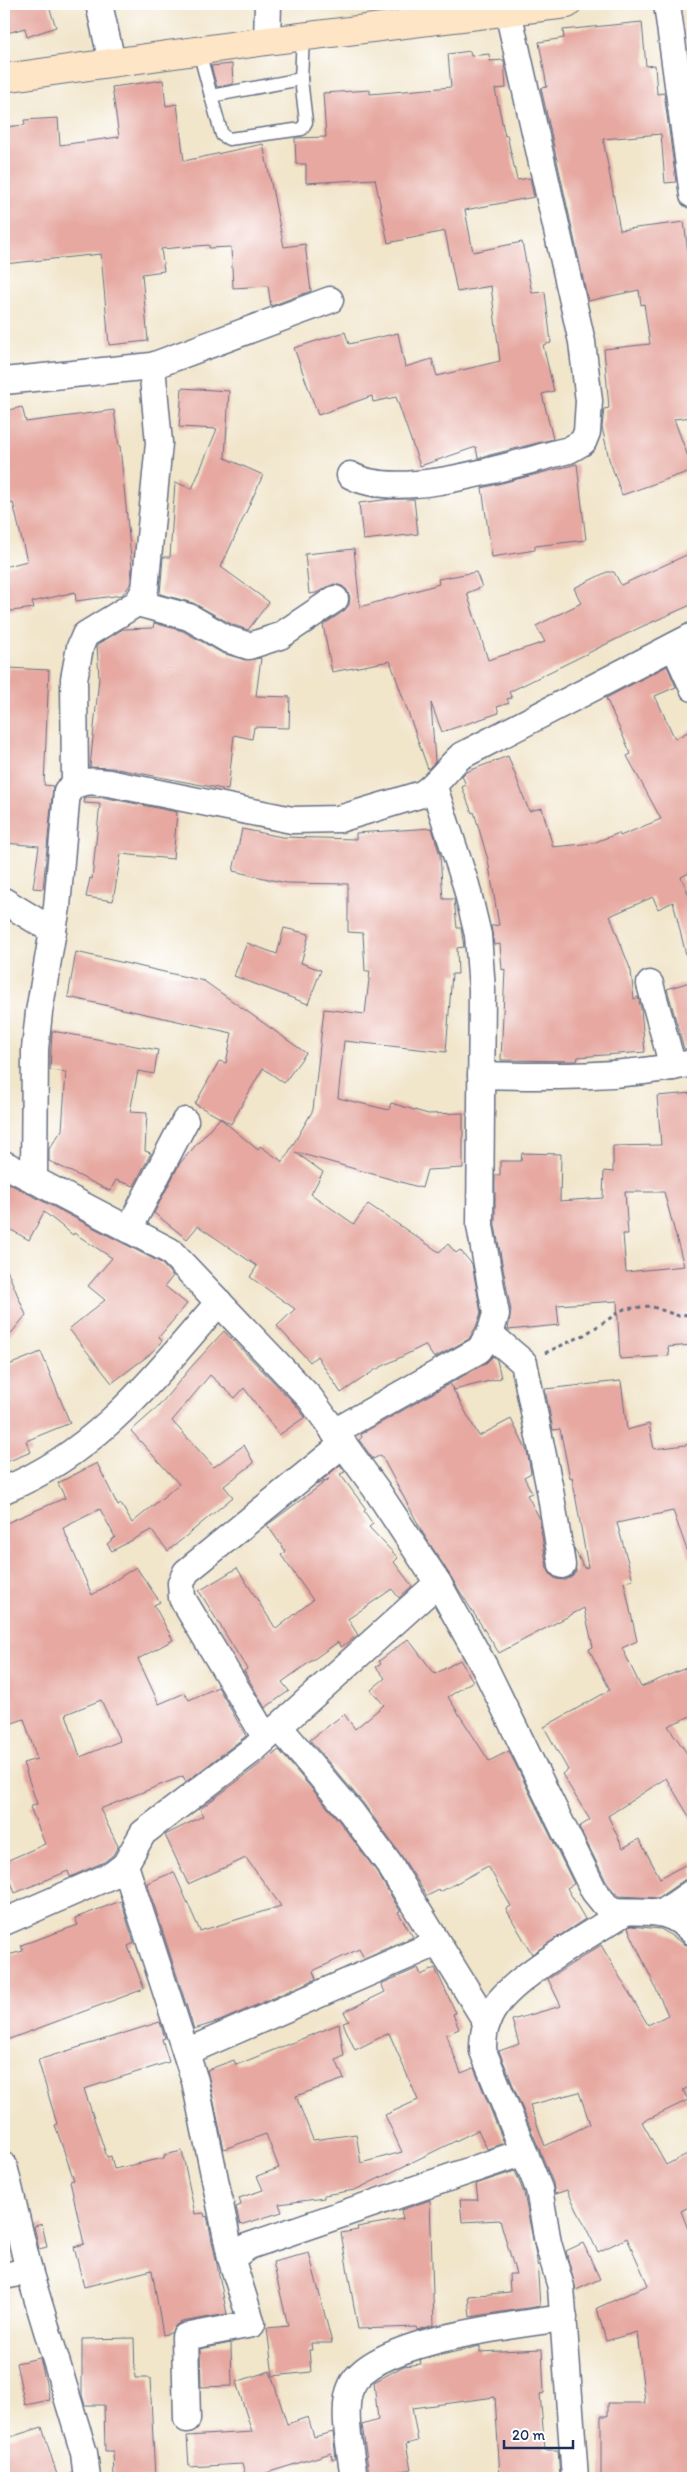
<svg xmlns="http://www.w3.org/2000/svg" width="697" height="2482" font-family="Itim,sans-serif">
<rect width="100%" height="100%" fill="#fff"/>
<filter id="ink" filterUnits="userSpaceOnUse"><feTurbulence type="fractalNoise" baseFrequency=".02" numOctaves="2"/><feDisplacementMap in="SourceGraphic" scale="10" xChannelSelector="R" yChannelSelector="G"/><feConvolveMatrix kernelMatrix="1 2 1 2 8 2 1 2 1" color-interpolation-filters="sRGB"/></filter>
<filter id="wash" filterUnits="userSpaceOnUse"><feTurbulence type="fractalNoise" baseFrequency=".0096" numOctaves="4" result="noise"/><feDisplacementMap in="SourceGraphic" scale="20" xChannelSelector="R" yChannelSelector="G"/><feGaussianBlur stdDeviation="1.12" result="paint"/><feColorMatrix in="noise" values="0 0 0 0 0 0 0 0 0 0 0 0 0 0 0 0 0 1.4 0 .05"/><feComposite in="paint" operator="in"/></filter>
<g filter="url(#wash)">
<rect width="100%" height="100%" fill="#f1e5ca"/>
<g id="blocks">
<g fill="#e6a8a0" fill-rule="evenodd">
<polygon points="4,4 48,4 56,27 27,37 25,28 4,34"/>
<polygon points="642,22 646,66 655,65 657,94 664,93 676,182 665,183 661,134 603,139 620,230 684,222 689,259 693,259 693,417 674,419 693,470 622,495 609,459 602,427 604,409 609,408 604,349 650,344 644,304 641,305 639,290 588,301 541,88 547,87 539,42 564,38 563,30"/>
<polygon points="470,51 471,56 489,54 490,61 504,60 506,88 495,89 505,136 507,135 517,180 530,178 534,197 465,210 473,252 522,242 532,293 545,292 551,343 543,345 554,391 542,394 553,439 478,458 476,447 420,466 396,397 373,402 372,396 318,415 294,348 345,332 349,344 398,333 405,367 432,359 437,376 500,361 491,286 457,292 445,231 388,243 375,179 306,183 306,164 296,164 295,138 326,137 323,93 370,90 370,94 451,87 448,54"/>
<polygon points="232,64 233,84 217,87 211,66"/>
<polygon points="163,80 166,106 177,104 184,161 263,144 284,247 305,244 311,291 271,306 268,286 233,288 231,247 209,248 209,245 161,249 164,271 142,274 148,341 109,345 101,254 4,264 4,221 6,221 4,127 25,125 24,120 58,118 60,145 119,137 112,87"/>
<polygon points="182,388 229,391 225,458 263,475 221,567 269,602 248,630 233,625 193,603 160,594 163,557 170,557 175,482 192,489 217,429 179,427"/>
<polygon points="22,407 26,422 114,410 119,446 120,446 132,568 130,585 122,595 76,601 75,592 32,602 34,608 4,612 4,567 27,561 13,503 4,505 4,411"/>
<polygon points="577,464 586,540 535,546 535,550 492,557 482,488"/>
<polygon points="391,499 414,499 418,534 363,540 359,503"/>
<polygon points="354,549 360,607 439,584 438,579 476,572 482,587 467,593 488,660 545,642 536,626 581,603 574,588 607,572 614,572 621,585 693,552 693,604 641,627 509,692 512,698 507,699 509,703 497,707 499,713 442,732 431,703 435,762 428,769 390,661 332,672 323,625 344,611 349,605 350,597 347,590 342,586 334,584 316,593 309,594 305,554"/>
<polygon points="154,623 183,631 222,653 245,660 261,658 256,696 290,697 289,728 254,727 252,739 234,735 228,790 112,768 90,767 99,678 97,645 123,629 153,628"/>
<polygon points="667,666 676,687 655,696 675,739 693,729 693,871 681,877 693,904 693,954 686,955 673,902 658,909 653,897 610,916 631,971 634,999 638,997 641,1009 645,1052 578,1057 577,1061 501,1060 505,969 502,970 500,944 494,945 491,926 499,925 488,860 474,812 472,813 462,787 466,785 462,776 466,772 508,756 529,811 542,808 553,847 593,843 619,833 620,836 661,819 627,756 631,754 606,698"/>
<polygon points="8,668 49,670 44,785 53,786 43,889 33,888 39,846 4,843 4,722 6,722"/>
<polygon points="85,797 107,798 177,812 173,859 121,854 113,901 86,897 90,878 92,879 100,804 84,803"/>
<polygon points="432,828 440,855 443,899 454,899 457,928 461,928 464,947 457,948 458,974 452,974 446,1052 344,1041 338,1098 389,1110 391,1103 428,1114 463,1113 463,1168 427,1170 422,1188 295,1152 323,1172 311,1194 354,1224 368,1204 439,1252 448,1244 456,1253 460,1250 472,1264 481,1313 476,1327 469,1339 434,1358 425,1345 375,1370 341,1393 317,1356 310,1362 277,1326 295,1309 250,1277 257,1266 198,1226 187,1239 154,1213 180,1163 220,1118 258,1150 260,1146 283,1162 313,1110 324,1009 365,1014 370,971 365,971 363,933 348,932 348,884 286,883 233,871 242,829 282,837 356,839 356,833"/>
<polygon points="284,928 309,934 301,963 321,970 308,1004 234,976 247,943 277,954"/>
<polygon points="76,952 204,981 306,1053 284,1083 263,1068 231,1124 195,1104 219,1061 226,1063 232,1033 68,997"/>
<polygon points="693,981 693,1048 684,1049 667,989"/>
<polygon points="52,1031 158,1050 154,1074 138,1071 130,1112 147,1113 145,1151 151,1153 134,1186 116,1180 110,1191 49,1161 49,1149 62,1130 66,1072 50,1070"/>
<path d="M693,1093V1345L668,1347L669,1356L620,1359L617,1301L557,1305L559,1325L508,1330L511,1311L495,1225V1175H500V1161H521L522,1153L561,1154L560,1201L603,1198L604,1171L613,1172V1146L661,1145L657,1096ZM625,1192H664L684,1266L626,1272L623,1234H628Z"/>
<polygon points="4,1181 161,1263 173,1276 165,1286 187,1304 159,1337 162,1341 149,1355 112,1383 69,1329 105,1300 88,1286 112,1258 74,1233 73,1235 44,1212 29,1240 4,1226"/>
<polygon points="4,1263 26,1315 4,1342"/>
<path d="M224,1331L295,1404L305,1417L279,1435L244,1388L235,1398L210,1375L172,1421L214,1467L244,1445L254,1463L224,1486L233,1497L168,1551L151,1530L112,1551L107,1544L115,1537L100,1509L63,1528L92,1595L136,1567L160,1602L154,1605L173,1640L138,1659L159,1704L185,1693L189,1700L218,1687L246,1736L186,1782L183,1776L100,1809L118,1846L113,1855L104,1862L70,1877L68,1871L15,1893L4,1862L45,1844L30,1807L37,1804L23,1763L37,1759L24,1719L4,1726V1524L65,1498L58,1483L97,1463L118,1506L121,1504L132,1523L179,1484L131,1431L158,1407L192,1366ZM101,1700L120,1741L80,1757L66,1714Z"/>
<polygon points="41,1352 70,1423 26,1441 31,1452 4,1463 4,1367"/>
<polygon points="493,1356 497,1360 501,1378 454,1390 450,1384 479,1436 511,1419 527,1451 531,1473 524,1477 532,1493 527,1495 539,1517 547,1568 551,1575 556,1579 565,1580 572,1576 576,1571 574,1548 584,1568 588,1567 572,1477 570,1478 560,1429 553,1430 545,1389 621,1381 627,1430 649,1424 654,1449 693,1444 693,1560 691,1561 673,1511 617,1523 633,1580 624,1582 637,1641 622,1648 641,1687 693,1665 693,1715 668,1726 693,1762 693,1823 666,1778 608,1816 623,1848 639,1839 660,1878 693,1861 693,1877 684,1880 658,1898 618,1896 607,1883 579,1827 590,1820 562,1774 568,1770 544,1727 610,1690 589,1649 593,1647 584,1608 499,1653 423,1533 381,1455 373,1459 359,1440 362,1437 361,1434 486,1363"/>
<polygon points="340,1465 345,1472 340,1474 366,1509 364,1511 373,1524 369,1527 398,1558 394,1562 412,1586 399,1598 392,1589 348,1619 358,1635 341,1647 338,1642 282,1682 289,1691 265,1708 244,1671 247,1669 199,1591 237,1568 276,1629 313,1600 281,1555 286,1552 267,1525 329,1479 316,1485"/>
<polygon points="408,1639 435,1674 460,1660 473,1681 448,1697 489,1761 509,1751 574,1884 567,1888 585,1919 532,1954 506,1909 511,1906 488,1866 440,1892 439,1890 427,1896 401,1855 363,1803 310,1740 344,1714 355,1729 384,1705 371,1690 385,1678 376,1667 381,1664 379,1661"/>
<polygon points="279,1750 339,1821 377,1872 400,1911 398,1912 413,1937 364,1958 359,1949 313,1971 316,1979 220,2021 194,2029 147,1883 174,1872 200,1931 281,1906 246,1858 188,1884 165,1835 203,1816 200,1809"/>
<polygon points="121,1901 134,1943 128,1946 144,1989 4,2041 4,1956 23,1951 21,1945 78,1925 75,1918"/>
<path d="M630,1926L661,1929L684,1944L693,1947V2085L683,2090L688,2100L642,2122L666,2165L693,2151V2205L681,2211L693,2242V2318L688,2319L693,2368L691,2478H601V2416H608V2403H645L637,2332L606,2341L597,2308L648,2285L627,2238L598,2252L567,2190L555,2194L553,2183L499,2051L519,2044L512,2020L561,2006L548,1979L601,1945L648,2025L668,2015L628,1928ZM579,2092L590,2124L545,2146L530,2105Z"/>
<polygon points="418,1968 421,1975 435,1968 456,2013 453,2014 459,2029 446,2035 461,2073 474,2068 504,2143 487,2149 478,2130 355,2190 324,2195 324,2198 279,2204 282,2212 240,2225 236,2207 241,2205 239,2198 263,2190 257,2176 279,2168 266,2134 224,2149 207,2070 234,2060 236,2065 339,2024 344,2056 336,2060 344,2079 296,2096 313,2140 356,2134 361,2163 402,2152 385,2115 418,2100 389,2033 355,2050 343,2023 349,2021 344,2012 385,1992 381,1984"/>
<polygon points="160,2022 165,2038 162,2039 169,2062 84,2089 107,2157 111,2156 114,2169 164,2158 164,2155 182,2151 195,2214 204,2213 205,2217 207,2216 227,2314 182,2322 176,2325 171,2333 163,2335 152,2270 84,2287 74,2247 84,2244 70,2181 74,2180 55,2125 57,2124 38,2060"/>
<polygon points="515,2171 524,2193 537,2260 540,2306 470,2317 468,2296 510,2292 509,2274 516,2274 500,2220 462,2222 460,2200 478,2200 476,2184"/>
<polygon points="430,2200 434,2325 417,2330 416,2327 358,2329 341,2233 358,2230 357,2227 403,2219 401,2210"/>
<polygon points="42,2224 47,2247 39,2249 34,2226"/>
<polygon points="583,2243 600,2279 576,2290 566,2251"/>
<polygon points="309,2253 332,2343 311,2343 312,2350 309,2350 311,2372 273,2376 267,2328 288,2326 273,2262"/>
<polygon points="134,2338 135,2378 150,2378 155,2478 114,2478 113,2451 105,2451 104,2405 85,2405 82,2395 82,2339"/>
<polygon points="231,2343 232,2386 201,2387 200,2349"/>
<polygon points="480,2346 480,2352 542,2349 544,2393 540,2394 545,2450 558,2450 560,2477 500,2476 495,2397 412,2408 418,2441 406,2444 411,2469 373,2476 373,2473 369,2474 362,2425 378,2420 374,2382 404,2366 421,2364 420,2360"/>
<polygon points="40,2358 50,2400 25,2405 16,2363"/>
<polygon points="270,2371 287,2424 308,2417 314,2437 333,2432 336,2459 332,2459 331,2453 250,2478 246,2478 242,2464 189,2467 187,2436 252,2432 236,2382"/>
<polygon points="42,2427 58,2478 4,2478 4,2439"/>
</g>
</g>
</g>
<g filter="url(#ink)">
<use href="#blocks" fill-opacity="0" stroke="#666f84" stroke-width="1"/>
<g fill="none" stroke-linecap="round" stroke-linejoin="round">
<g stroke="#666f84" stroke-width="15">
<g id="service">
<polyline points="403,24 404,4"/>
<polyline points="199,51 211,96 301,79 303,37"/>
<polyline points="211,96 222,135 229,139 302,129 306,122 301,79"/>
</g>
</g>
<g stroke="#666f84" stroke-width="29">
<g id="minor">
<polyline points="99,4 112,62"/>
<polyline points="667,4 693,195"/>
<polyline points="267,41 268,4"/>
<polyline points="4,381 152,366 330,300"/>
<path d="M350,475C400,503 515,463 569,450L583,442L587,432L589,401L582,342L508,11"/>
<polyline points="137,603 189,617 227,639 249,646 280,636 335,599"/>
<polyline points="674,646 693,688"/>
<polyline points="75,784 74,679 80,647 85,635 137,603 145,590 159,443 152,366"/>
<polyline points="4,901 53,931"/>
<polyline points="650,984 673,1067"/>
<path d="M481,1075C552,1077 623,1078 693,1063"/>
<path d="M4,1164L170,1251L310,1398L376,1489L438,1583L484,1666L594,1891L607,1907L614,1911C649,1913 666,1906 693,1932"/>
<path d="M34,1180L35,1049L39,1012L57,907L67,791C80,779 92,781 109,783L292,820L339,819L422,794C438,784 447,768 461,756L693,636"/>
<polyline points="129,1229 185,1121"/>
<polyline points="490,1334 524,1363 550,1490 562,1565"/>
<polyline points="334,1432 479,1350 490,1334 496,1314 480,1226 482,990 478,935 466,885 434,787"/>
<path d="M4,1490C98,1452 155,1376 219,1302"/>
<polyline points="279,1727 351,1812 389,1864 487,2023"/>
<polyline points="266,1738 182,1598 181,1583 186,1572 343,1444"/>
<polyline points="125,1865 195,2081 231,2258"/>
<polyline points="664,1912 693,1892"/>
<polyline points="4,1922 112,1875 125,1865 143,1833 255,1748 438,1583"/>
<polyline points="186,2052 437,1943"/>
<polyline points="4,2166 29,2271 84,2453 87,2478"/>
<polyline points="4,2276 29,2271"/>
<polyline points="187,2419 185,2337 252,2324 231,2258 249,2246 524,2152"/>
<path d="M354,2478C351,2455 341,2408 351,2387C371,2340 516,2325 564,2318"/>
<path d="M575,2478L561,2287L548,2243L539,2189L483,2051C483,2035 485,2021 495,2007C516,1975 591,1934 625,1912"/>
</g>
</g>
<g stroke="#666f84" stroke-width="30">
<polyline id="secondary" points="4,78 267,41 567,4"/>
</g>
<polyline stroke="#666f84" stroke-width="3" stroke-dasharray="4 4" stroke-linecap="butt" points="545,1353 584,1335 624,1309 650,1306 679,1316 693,1313"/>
<use href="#service" stroke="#fff" stroke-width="12"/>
<use href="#minor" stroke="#fff" stroke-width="26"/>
<use href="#secondary" stroke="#fee5c5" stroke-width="28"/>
</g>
</g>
<rect width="697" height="2482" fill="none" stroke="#fff" stroke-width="20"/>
<path d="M504 2440v8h69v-8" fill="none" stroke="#1b2f5e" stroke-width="2.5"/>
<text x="512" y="2440" font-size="15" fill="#1b2f5e" stroke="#ffffff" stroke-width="4" paint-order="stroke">20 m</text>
</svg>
